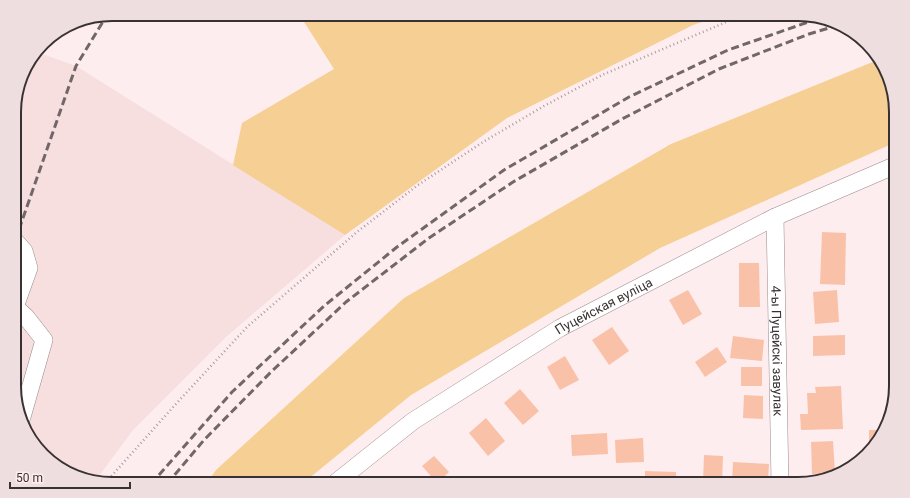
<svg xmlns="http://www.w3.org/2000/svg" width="910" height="498" font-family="Roboto,sans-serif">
<rect width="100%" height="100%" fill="#feedee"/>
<polygon fill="#f7dedf" points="37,52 76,66 345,235 226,337 133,430 96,480 63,471 30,440 15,398 15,100 24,69"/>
<g fill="#f5cf93">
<polygon points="299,14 726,14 693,25 507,118 345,235 233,165 242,123 334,69"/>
<polygon points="880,59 896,106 896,142 660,248 411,395 302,484 206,484 216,470 404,298 671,144"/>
</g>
<g fill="#fac1a9">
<polygon points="822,232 846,233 845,285 820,284"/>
<polygon points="739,263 759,263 760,307 739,307"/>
<polygon points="688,290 702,314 683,325 669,300"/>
<polygon points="837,290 839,322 815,324 813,292"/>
<polygon points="612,327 629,351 609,365 592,340"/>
<polygon points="845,335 845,355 813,356 813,336"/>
<polygon points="733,336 764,340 762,361 730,358"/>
<polygon points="717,347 727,362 705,377 695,362"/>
<polygon points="565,356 579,380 560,390 547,367"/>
<rect x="741" y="367" width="21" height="19"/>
<polygon points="841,386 843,429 801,430 800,414 808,414 807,393 816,393 815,387"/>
<polygon points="520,389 539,411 523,425 504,403"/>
<polygon points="744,395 763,396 763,419 743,418"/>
<polygon points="486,418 505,441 488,456 469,433"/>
<polygon points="869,430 884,430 883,435 869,449"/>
<polygon points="607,433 608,454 572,456 571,435"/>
<polygon points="643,438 644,462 616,463 615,440"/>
<polygon points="833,441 835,473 812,474 811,442"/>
<polygon points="704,455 723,456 722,484 703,483"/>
<polygon points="434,456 449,472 437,483 422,466"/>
<polygon points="733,462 769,464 768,483 732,482"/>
<polygon points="645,471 676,472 676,484 645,484"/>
</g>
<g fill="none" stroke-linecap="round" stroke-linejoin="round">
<g stroke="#9b8b8d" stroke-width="18">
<g id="minor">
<path id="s1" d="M775,217L780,484"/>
<polyline points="15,241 24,251 29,268 15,307 26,317 44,340 22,417"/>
<path id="s2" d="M334,484L413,421L560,328L775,217L896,165"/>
</g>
</g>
<polyline stroke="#a99c9d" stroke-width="2.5" stroke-dasharray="1 3" stroke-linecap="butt" points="106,482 175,405 247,327 357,232 418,185 483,142 544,106 602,75 738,17 747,14"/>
<use href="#minor" stroke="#fff" stroke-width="17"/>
<g stroke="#716768" stroke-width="3" stroke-dasharray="8 4" stroke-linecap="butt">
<polyline points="15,241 76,66 107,15"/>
<polyline points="151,484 232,392 324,306 397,247 504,170 629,97 728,50 817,19"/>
<polyline points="167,484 204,440 271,372 346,302 429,238 513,182 622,119 719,69 809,34 839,25"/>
</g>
</g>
<g text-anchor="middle" stroke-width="4" stroke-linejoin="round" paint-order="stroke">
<g font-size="13" fill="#393233" stroke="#feedee">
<text dy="5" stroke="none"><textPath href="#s2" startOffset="324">Пуцейская вуліца</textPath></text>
<text dy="5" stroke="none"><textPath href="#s1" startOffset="134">4-ы Пуцейскі завулак</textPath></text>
</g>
</g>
<path d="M0 0H910V498H0ZM112 21H798A91 91 0 0 1 889 112V386A91 91 0 0 1 798 477H112A91 91 0 0 1 21 386V112A91 91 0 0 1 112 21Z" fill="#eededf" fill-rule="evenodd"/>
<path fill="none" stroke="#393233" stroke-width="2" d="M112 21H798A91 91 0 0 1 889 112V386A91 91 0 0 1 798 477H112A91 91 0 0 1 21 386V112A91 91 0 0 1 112 21Z"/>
<path d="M10 482v6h120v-6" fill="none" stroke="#393233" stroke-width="2"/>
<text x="16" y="482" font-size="12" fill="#393233" stroke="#feedee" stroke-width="3" paint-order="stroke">50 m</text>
</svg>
